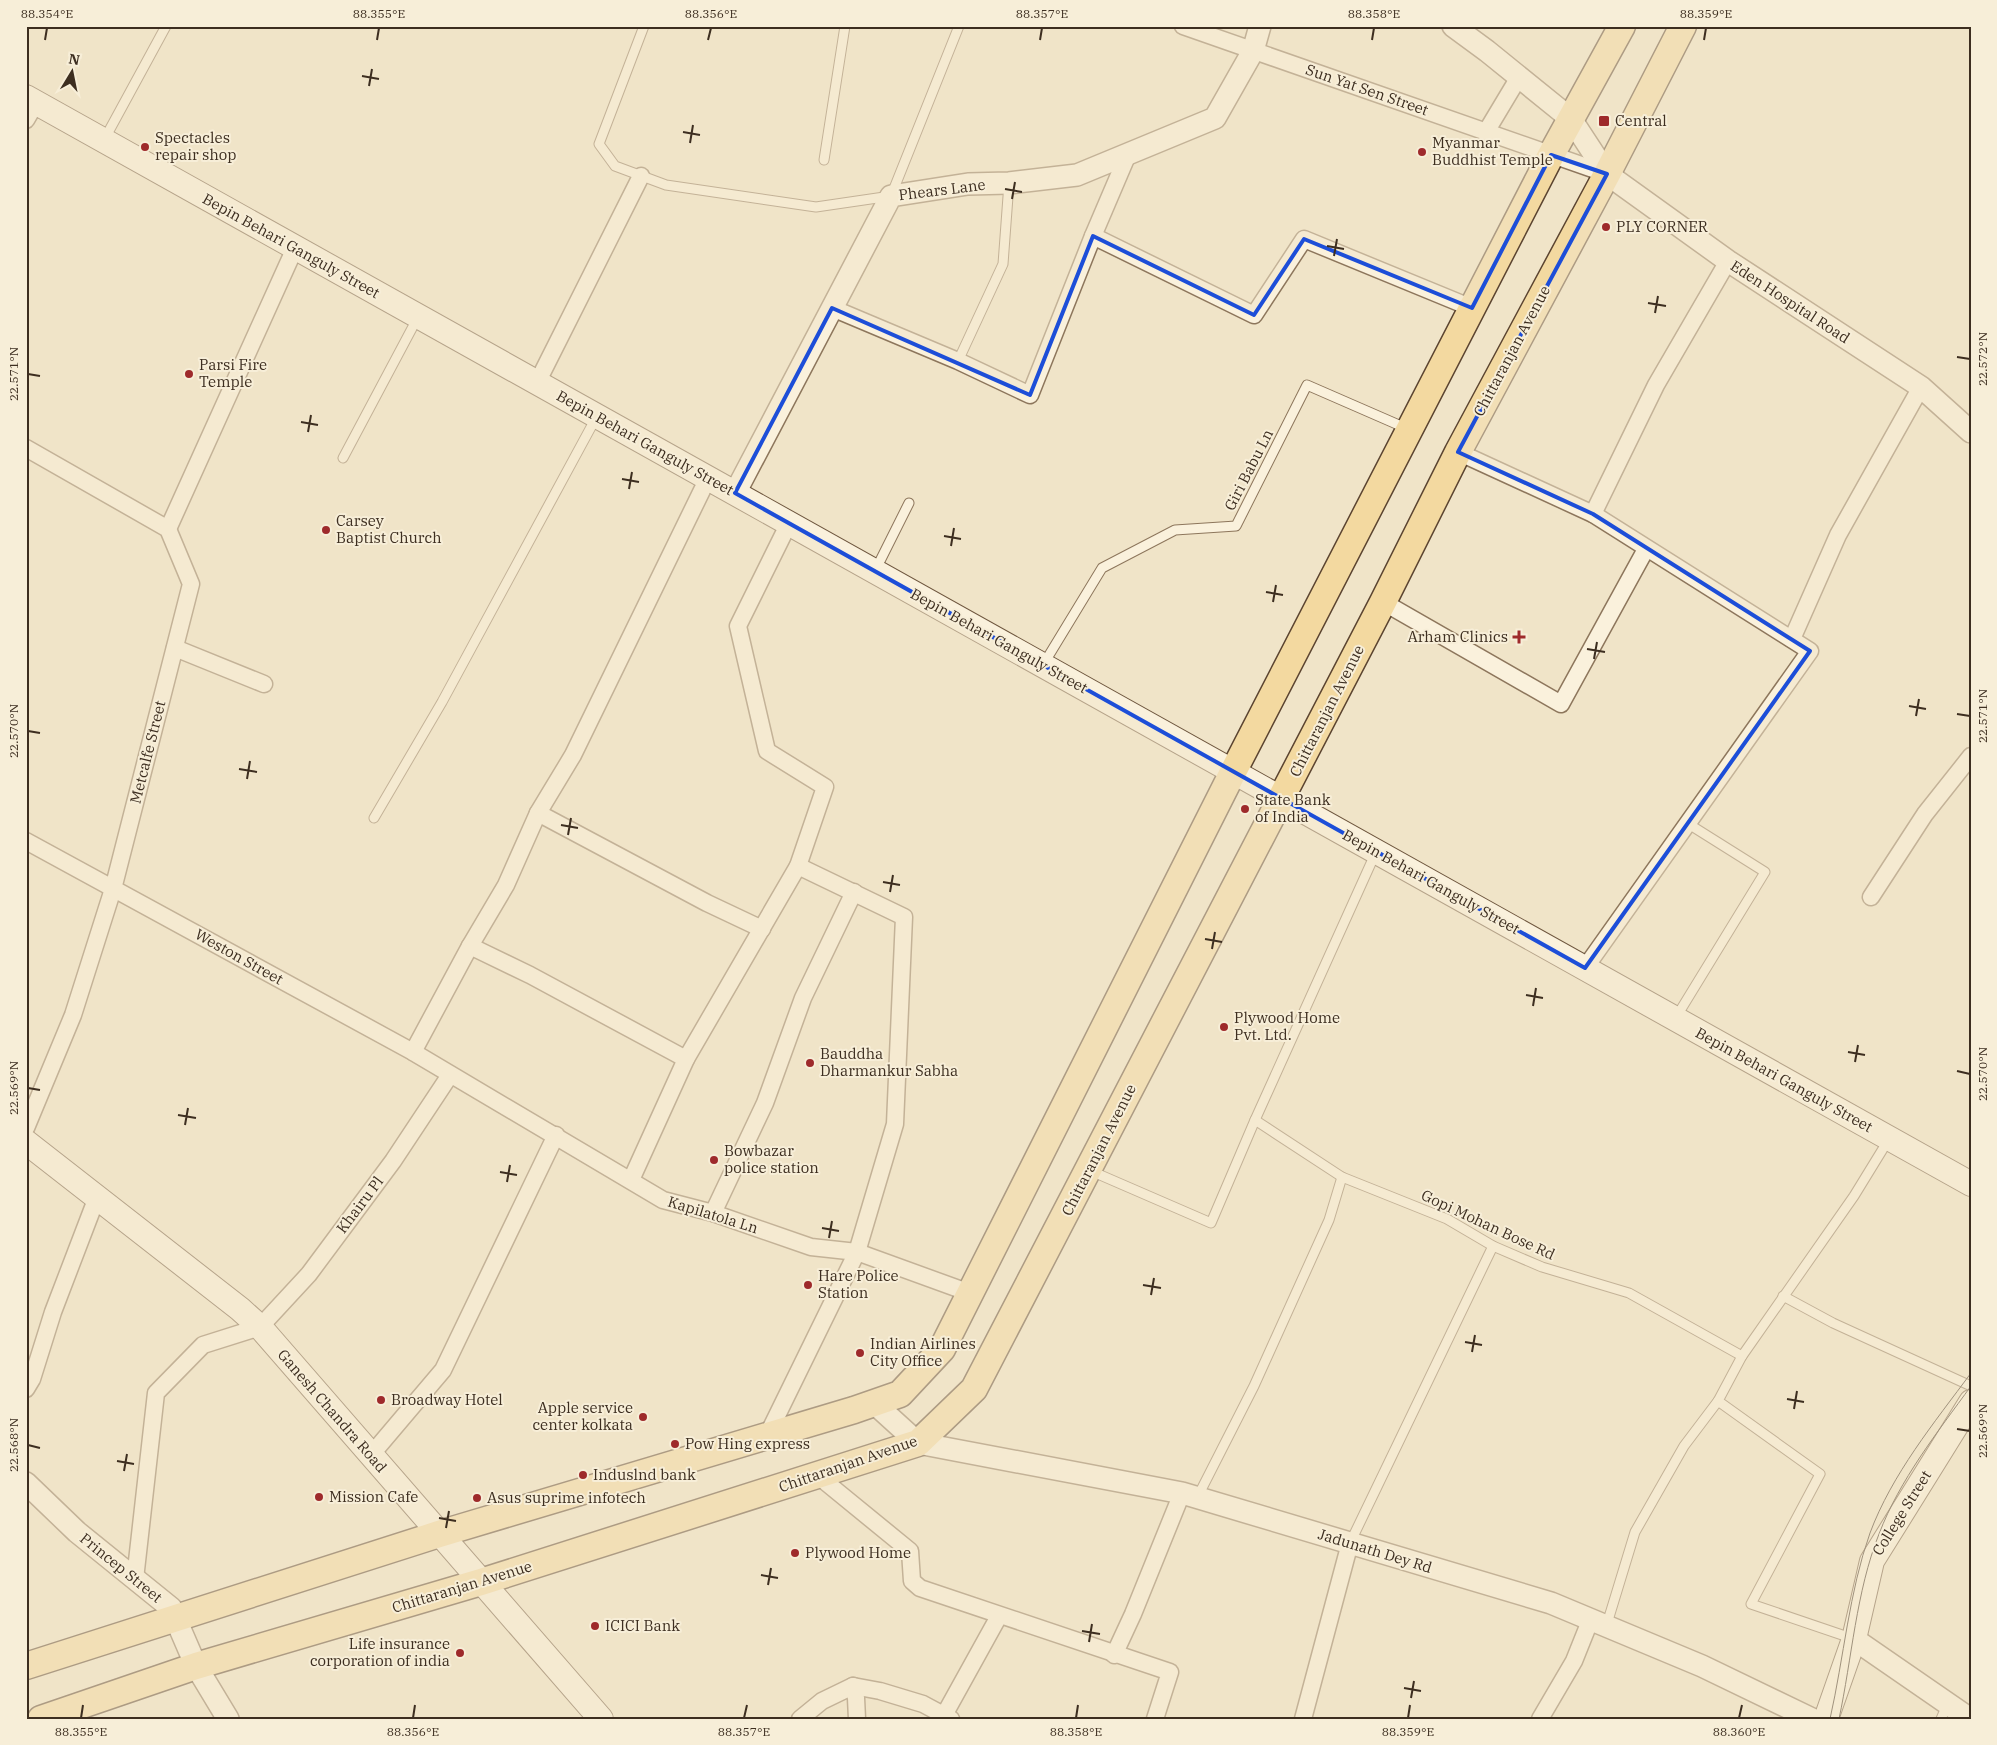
<svg xmlns="http://www.w3.org/2000/svg" width="1997" height="1745" font-family="'IBM Plex Serif',serif">
<rect width="100%" height="100%" fill="#f0e4c8"/>
<g fill="none" stroke-linecap="round" stroke-linejoin="round">
<g stroke="#8d765c" stroke-width="11">
<g id="service">
<polyline points="644,26 599,144 615,166 666,185 816,207 891,196 959,26"/>
<polyline points="104,140 166,26"/>
<polyline points="824,160 845,26"/>
<polyline points="958,361 1003,264 1009,183"/>
<polyline points="343,458 418,317"/>
<polyline points="875,571 909,503"/>
<polyline points="1043,665 1102,568 1175,530 1236,526 1307,385 1408,429"/>
<polyline points="374,818 442,702 597,416"/>
<polyline points="1675,1019 1765,872 1687,823"/>
<polyline points="1255,1120 1342,1177 1447,1219 1493,1246 1542,1267 1629,1293 1742,1356"/>
<polyline points="1091,1171 1211,1223 1255,1120 1376,852"/>
<polyline points="1783,1296 1833,1323 1971,1386"/>
<polyline points="1197,1498 1254,1386 1329,1220 1342,1177"/>
<polyline points="1350,1543 1493,1246"/>
<polyline points="1606,1627 1635,1532 1684,1446 1718,1401"/>
<polyline points="1854,1639 1751,1604 1820,1474 1718,1401 1742,1356 1854,1196 1889,1139"/>
<polyline points="1941,1719 1947,1705"/>
</g>
</g>
<g stroke="#8d765c" stroke-width="19">
<g id="minor">
<polyline points="1183,26 1607,174"/>
<polyline points="26,120 36,103"/>
<polyline points="1486,132 1519,77"/>
<polyline points="1093,236 1128,154"/>
<polyline points="832,308 958,361 1030,395 1093,236 1254,315 1304,239 1472,308"/>
<polyline points="537,383 641,176"/>
<polyline points="26,448 168,529 191,584 113,889 73,1015 26,1128"/>
<polyline points="1458,452 1593,514 1810,651 1585,968"/>
<polyline points="1593,514 1656,385 1728,261"/>
<polyline points="168,529 295,248"/>
<polyline points="1383,602 1561,704 1646,549"/>
<polyline points="1792,639 1838,535 1921,387"/>
<polyline points="175,648 264,684"/>
<polyline points="538,813 707,903 762,929"/>
<polyline points="26,841 413,1052 663,1200 713,1213 811,1247 857,1252 970,1293"/>
<polyline points="1871,897 1925,814 1971,756"/>
<polyline points="470,946 530,975 686,1059"/>
<polyline points="413,1052 470,946 506,885 538,813 573,755 708,478"/>
<polyline points="631,1180 686,1059 798,866 825,787 767,751 738,626 789,523"/>
<polyline points="713,1213 765,1103 803,998 854,892"/>
<polyline points="26,1389 32,1379 53,1312 97,1197"/>
<polyline points="766,1438 857,1252 895,1124 904,917 798,866"/>
<polyline points="371,1455 443,1370 556,1135"/>
<polyline points="817,1475 910,1551 912,1581 920,1588 1170,1672 1155,1719"/>
<polyline points="135,1579 156,1393 203,1345 260,1327 309,1274 393,1161 450,1075"/>
<polyline points="1114,1655 1133,1614 1182,1493"/>
<polyline points="853,1686 856,1698 857,1719"/>
<polyline points="800,1719 822,1701 853,1686 880,1691 923,1704 951,1719"/>
<polyline points="942,1719 999,1616"/>
<polyline points="1303,1719 1350,1543"/>
<polyline points="1540,1719 1574,1661 1590,1621"/>
</g>
</g>
<g stroke="#8d765c" stroke-width="24">
<g id="tertiary">
<polyline points="1453,26 1487,51 1571,119 1607,174 1728,261 1921,387 1971,432"/>
<polyline points="735,493 891,196 968,184 1009,183 1077,175 1215,118 1253,51 1260,26"/>
<polyline points="874,1403 918,1443 1182,1493 1551,1603 1702,1666 1812,1719"/>
<polyline points="26,1483 77,1532 171,1608 196,1666 228,1719"/>
<polyline points="1854,1639 1970,1719"/>
</g>
</g>
<g stroke="#6f573f" stroke-width="26">
<g id="secondary">
<polyline points="26,97 1971,1184"/>
<polyline points="26,1142 240,1309 260,1327 601,1719"/>
<polyline points="1826,1719 1854,1639 1872,1561 1971,1402"/>
</g>
</g>
<g stroke="#5b4430" stroke-width="29">
<g id="primary">
<polyline points="26,1666 439,1534 854,1410 900,1394 942,1349 1233,772 1551,155 1622,26"/>
<polyline points="41,1719 196,1666 481,1582 918,1443 974,1389 1383,602 1458,452 1607,174 1683,26"/>
</g>
</g>
<use href="#service" stroke="#faf1dc" stroke-width="9"/>
<use href="#minor" stroke="#faf1dc" stroke-width="16"/>
<use href="#tertiary" stroke="#faf1dc" stroke-width="21"/>
<use href="#secondary" stroke="#faf1dc" stroke-width="24"/>
<use href="#primary" stroke="#f3d9a0" stroke-width="26"/>
<g stroke="#3d2e20" stroke-width="1">
<path d="M1830,1719C1844,1657 1849,1592 1870,1533C1892,1474 1934,1423 1971,1373"/>
<path d="M1839,1719C1852,1658 1856,1592 1879,1534C1900,1479 1937,1433 1971,1386"/>
</g>
</g>
<path d="M0 0H1997V1745H0ZM1551,155L1607,174L1458,452L1593,514L1810,651L1585,968L735,493L832,308L1030,395L1093,236L1254,315L1304,239L1472,308Z" fill="#f0e4c8" fill-opacity=".55" fill-rule="evenodd"/>
<path fill="none" stroke="#1d4ed8" stroke-width="4" stroke-linejoin="round" d="M1551,155L1607,174L1458,452L1593,514L1810,651L1585,968L735,493L832,308L1030,395L1093,236L1254,315L1304,239L1472,308Z"/>
<path fill="none" stroke="#3d2e20" stroke-width="2" d="M45,40L47,28M377,40L379,28M708,40L711,28M1040,40L1042,28M1372,40L1374,28M1704,40L1706,28M362,76L379,79M369,86L372,69M683,132L700,135M690,143L693,125M1005,189L1022,192M1012,199L1015,182M1327,246L1344,249M1334,256L1337,239M1648,303L1666,306M1655,313L1658,296M1957,357L1970,359M28,374L40,376M301,422L318,425M308,432L311,415M622,479L639,482M629,489L632,472M944,536L961,539M951,546L954,528M1266,592L1283,595M1273,602L1276,585M1587,649L1605,652M1594,659L1597,642M1909,706L1926,709M1957,714L1970,716M1916,716L1919,699M28,731L40,733M239,769L257,772M247,779L250,761M561,825L578,828M568,835L571,818M883,882L900,885M890,892L893,875M1205,939L1222,942M1212,949L1215,932M1526,995L1543,998M1533,1006L1536,988M1848,1052L1865,1055M1855,1062L1858,1045M1957,1071L1970,1074M28,1088L40,1090M178,1115L196,1118M185,1125L188,1108M500,1172L517,1175M507,1182L510,1165M822,1228L839,1231M829,1238L832,1221M1143,1285L1161,1288M1151,1295L1154,1278M1465,1342L1482,1345M1472,1352L1475,1335M1787,1399L1804,1402M1794,1409L1797,1391M1957,1429L1970,1431M28,1445L40,1448M117,1461L134,1464M124,1471L127,1454M439,1518L456,1521M446,1528L449,1511M761,1575L778,1578M768,1585L771,1568M1082,1631L1100,1634M1089,1642L1092,1624M1404,1688L1421,1691M1411,1698L1414,1681M81,1718L83,1705M413,1718L415,1705M744,1718L747,1705M1076,1718L1078,1705M1408,1718L1410,1705M1739,1718L1742,1705"/>
<g fill="#9e2a2b" stroke="#f7eed8" stroke-width="2">
<rect x="1598" y="115" width="12" height="12" rx="2.5"/>
<circle cx="145" cy="147" r="5"/>
<circle cx="1422" cy="152" r="5"/>
<circle cx="1606" cy="227" r="5"/>
<circle cx="189" cy="374" r="5"/>
<circle cx="326" cy="530" r="5"/>
<path d="M1516.5 629.5h5v5h5v5h-5v5h-5v-5h-5v-5h5z"/>
<circle cx="1245" cy="809" r="5"/>
<circle cx="1224" cy="1027" r="5"/>
<circle cx="810" cy="1063" r="5"/>
<circle cx="714" cy="1160" r="5"/>
<circle cx="808" cy="1285" r="5"/>
<circle cx="860" cy="1353" r="5"/>
<circle cx="381" cy="1400" r="5"/>
<circle cx="643" cy="1417" r="5"/>
<circle cx="675" cy="1444" r="5"/>
<circle cx="583" cy="1475" r="5"/>
<circle cx="319" cy="1497" r="5"/>
<circle cx="477" cy="1498" r="5"/>
<circle cx="795" cy="1553" r="5"/>
<circle cx="595" cy="1626" r="5"/>
<circle cx="460" cy="1653" r="5"/>
</g>
<g text-anchor="middle" stroke-width="4" stroke-linejoin="round" paint-order="stroke">
<g font-size="15" fill="#3d2e20" stroke="#f7eed8">
<text transform="translate(1367 90) rotate(19)" y="5">Sun Yat Sen Street</text>
<text transform="translate(942 190) rotate(-7)" y="5">Phears Lane</text>
<text transform="translate(291 246) rotate(29)" y="5">Bepin Behari Ganguly Street</text>
<text transform="translate(1790 302) rotate(33)" y="5">Eden Hospital Road</text>
<text transform="translate(1512 351) rotate(-62)" y="5">Chittaranjan Avenue</text>
<text transform="translate(645 443) rotate(29)" y="5">Bepin Behari Ganguly Street</text>
<text transform="translate(1249 470) rotate(-63)" y="5">Giri Babu Ln</text>
<text transform="translate(999 641) rotate(29)" y="5">Bepin Behari Ganguly Street</text>
<text transform="translate(1327 711) rotate(-63)" y="5">Chittaranjan Avenue</text>
<text transform="translate(148 752) rotate(-76)" y="5">Metcalfe Street</text>
<text transform="translate(1431 882) rotate(29)" y="5">Bepin Behari Ganguly Street</text>
<text transform="translate(239 957) rotate(29)" y="5">Weston Street</text>
<text transform="translate(1784 1080) rotate(29)" y="5">Bepin Behari Ganguly Street</text>
<text transform="translate(1099 1150) rotate(-63)" y="5">Chittaranjan Avenue</text>
<text transform="translate(360 1205) rotate(-53)" y="5">Khairu Pl</text>
<text transform="translate(713 1215) rotate(17)" y="5">Kapilatola Ln</text>
<text transform="translate(1488 1225) rotate(25)" y="5">Gopi Mohan Bose Rd</text>
<text transform="translate(332 1411) rotate(49)" y="5">Ganesh Chandra Road</text>
<text transform="translate(848 1464) rotate(-19)" y="5">Chittaranjan Avenue</text>
<text transform="translate(1902 1513) rotate(-58)" y="5">College Street</text>
<text transform="translate(1375 1551) rotate(17)" y="5">Jadunath Dey Rd</text>
<text transform="translate(121 1568) rotate(39)" y="5">Princep Street</text>
<text transform="translate(462 1587) rotate(-17)" y="5">Chittaranjan Avenue</text>
</g>
<g font-size="15" fill="#3d2e20" stroke="#f7eed8" text-anchor="start">
<text x="1615" y="126">Central</text>
<text x="155" y="143">Spectacles<tspan x="155" dy="17">repair shop</tspan></text>
<text x="1432" y="148">Myanmar<tspan x="1432" dy="17">Buddhist Temple</tspan></text>
<text x="1616" y="232">PLY CORNER</text>
<text x="199" y="370">Parsi Fire<tspan x="199" dy="17">Temple</tspan></text>
<text x="336" y="526">Carsey<tspan x="336" dy="17">Baptist Church</tspan></text>
<text x="1508" y="642" text-anchor="end">Arham Clinics</text>
<text x="1255" y="805">State Bank<tspan x="1255" dy="17">of India</tspan></text>
<text x="1234" y="1023">Plywood Home<tspan x="1234" dy="17">Pvt. Ltd.</tspan></text>
<text x="820" y="1059">Bauddha<tspan x="820" dy="17">Dharmankur Sabha</tspan></text>
<text x="724" y="1156">Bowbazar<tspan x="724" dy="17">police station</tspan></text>
<text x="818" y="1281">Hare Police<tspan x="818" dy="17">Station</tspan></text>
<text x="870" y="1349">Indian Airlines<tspan x="870" dy="17">City Office</tspan></text>
<text x="391" y="1405">Broadway Hotel</text>
<text x="633" y="1413" text-anchor="end">Apple service<tspan x="633" dy="17">center kolkata</tspan></text>
<text x="685" y="1449">Pow Hing express</text>
<text x="593" y="1480">Induslnd bank</text>
<text x="329" y="1502">Mission Cafe</text>
<text x="487" y="1503">Asus suprime infotech</text>
<text x="805" y="1558">Plywood Home</text>
<text x="605" y="1631">ICICI Bank</text>
<text x="450" y="1649" text-anchor="end">Life insurance<tspan x="450" dy="17">corporation of india</tspan></text>
</g>
</g>
<rect width="1997" height="1745" fill="none" stroke="#f7eed8" stroke-width="55"/>
<g transform="translate(72 72) rotate(10)" stroke="#f7eed8" stroke-width="4" paint-order="stroke">
<path d="M0-4L9 19L0 12L-9 19Z" fill="#3d2e20"/>
<text y="-8" font-size="14" font-weight="bold" text-anchor="middle" fill="#3d2e20">N</text>
</g>
<rect x="28" y="28" width="1942" height="1690" fill="none" stroke="#3d2e20" stroke-width="2"/>
<g font-size="12" text-anchor="middle" fill="#3d2e20">
<text x="47" y="18">88.354°E</text>
<text x="379" y="18">88.355°E</text>
<text x="711" y="18">88.356°E</text>
<text x="1042" y="18">88.357°E</text>
<text x="1374" y="18">88.358°E</text>
<text x="1706" y="18">88.359°E</text>
<text transform="translate(1983 359) rotate(-90)" y="4">22.572°N</text>
<text transform="translate(14 374) rotate(-90)" y="4">22.571°N</text>
<text transform="translate(1983 716) rotate(-90)" y="4">22.571°N</text>
<text transform="translate(14 731) rotate(-90)" y="4">22.570°N</text>
<text transform="translate(1983 1074) rotate(-90)" y="4">22.570°N</text>
<text transform="translate(14 1088) rotate(-90)" y="4">22.569°N</text>
<text transform="translate(1983 1431) rotate(-90)" y="4">22.569°N</text>
<text transform="translate(14 1445) rotate(-90)" y="4">22.568°N</text>
<text x="81" y="1736">88.355°E</text>
<text x="413" y="1736">88.356°E</text>
<text x="744" y="1736">88.357°E</text>
<text x="1076" y="1736">88.358°E</text>
<text x="1408" y="1736">88.359°E</text>
<text x="1739" y="1736">88.360°E</text>
</g>
</svg>
